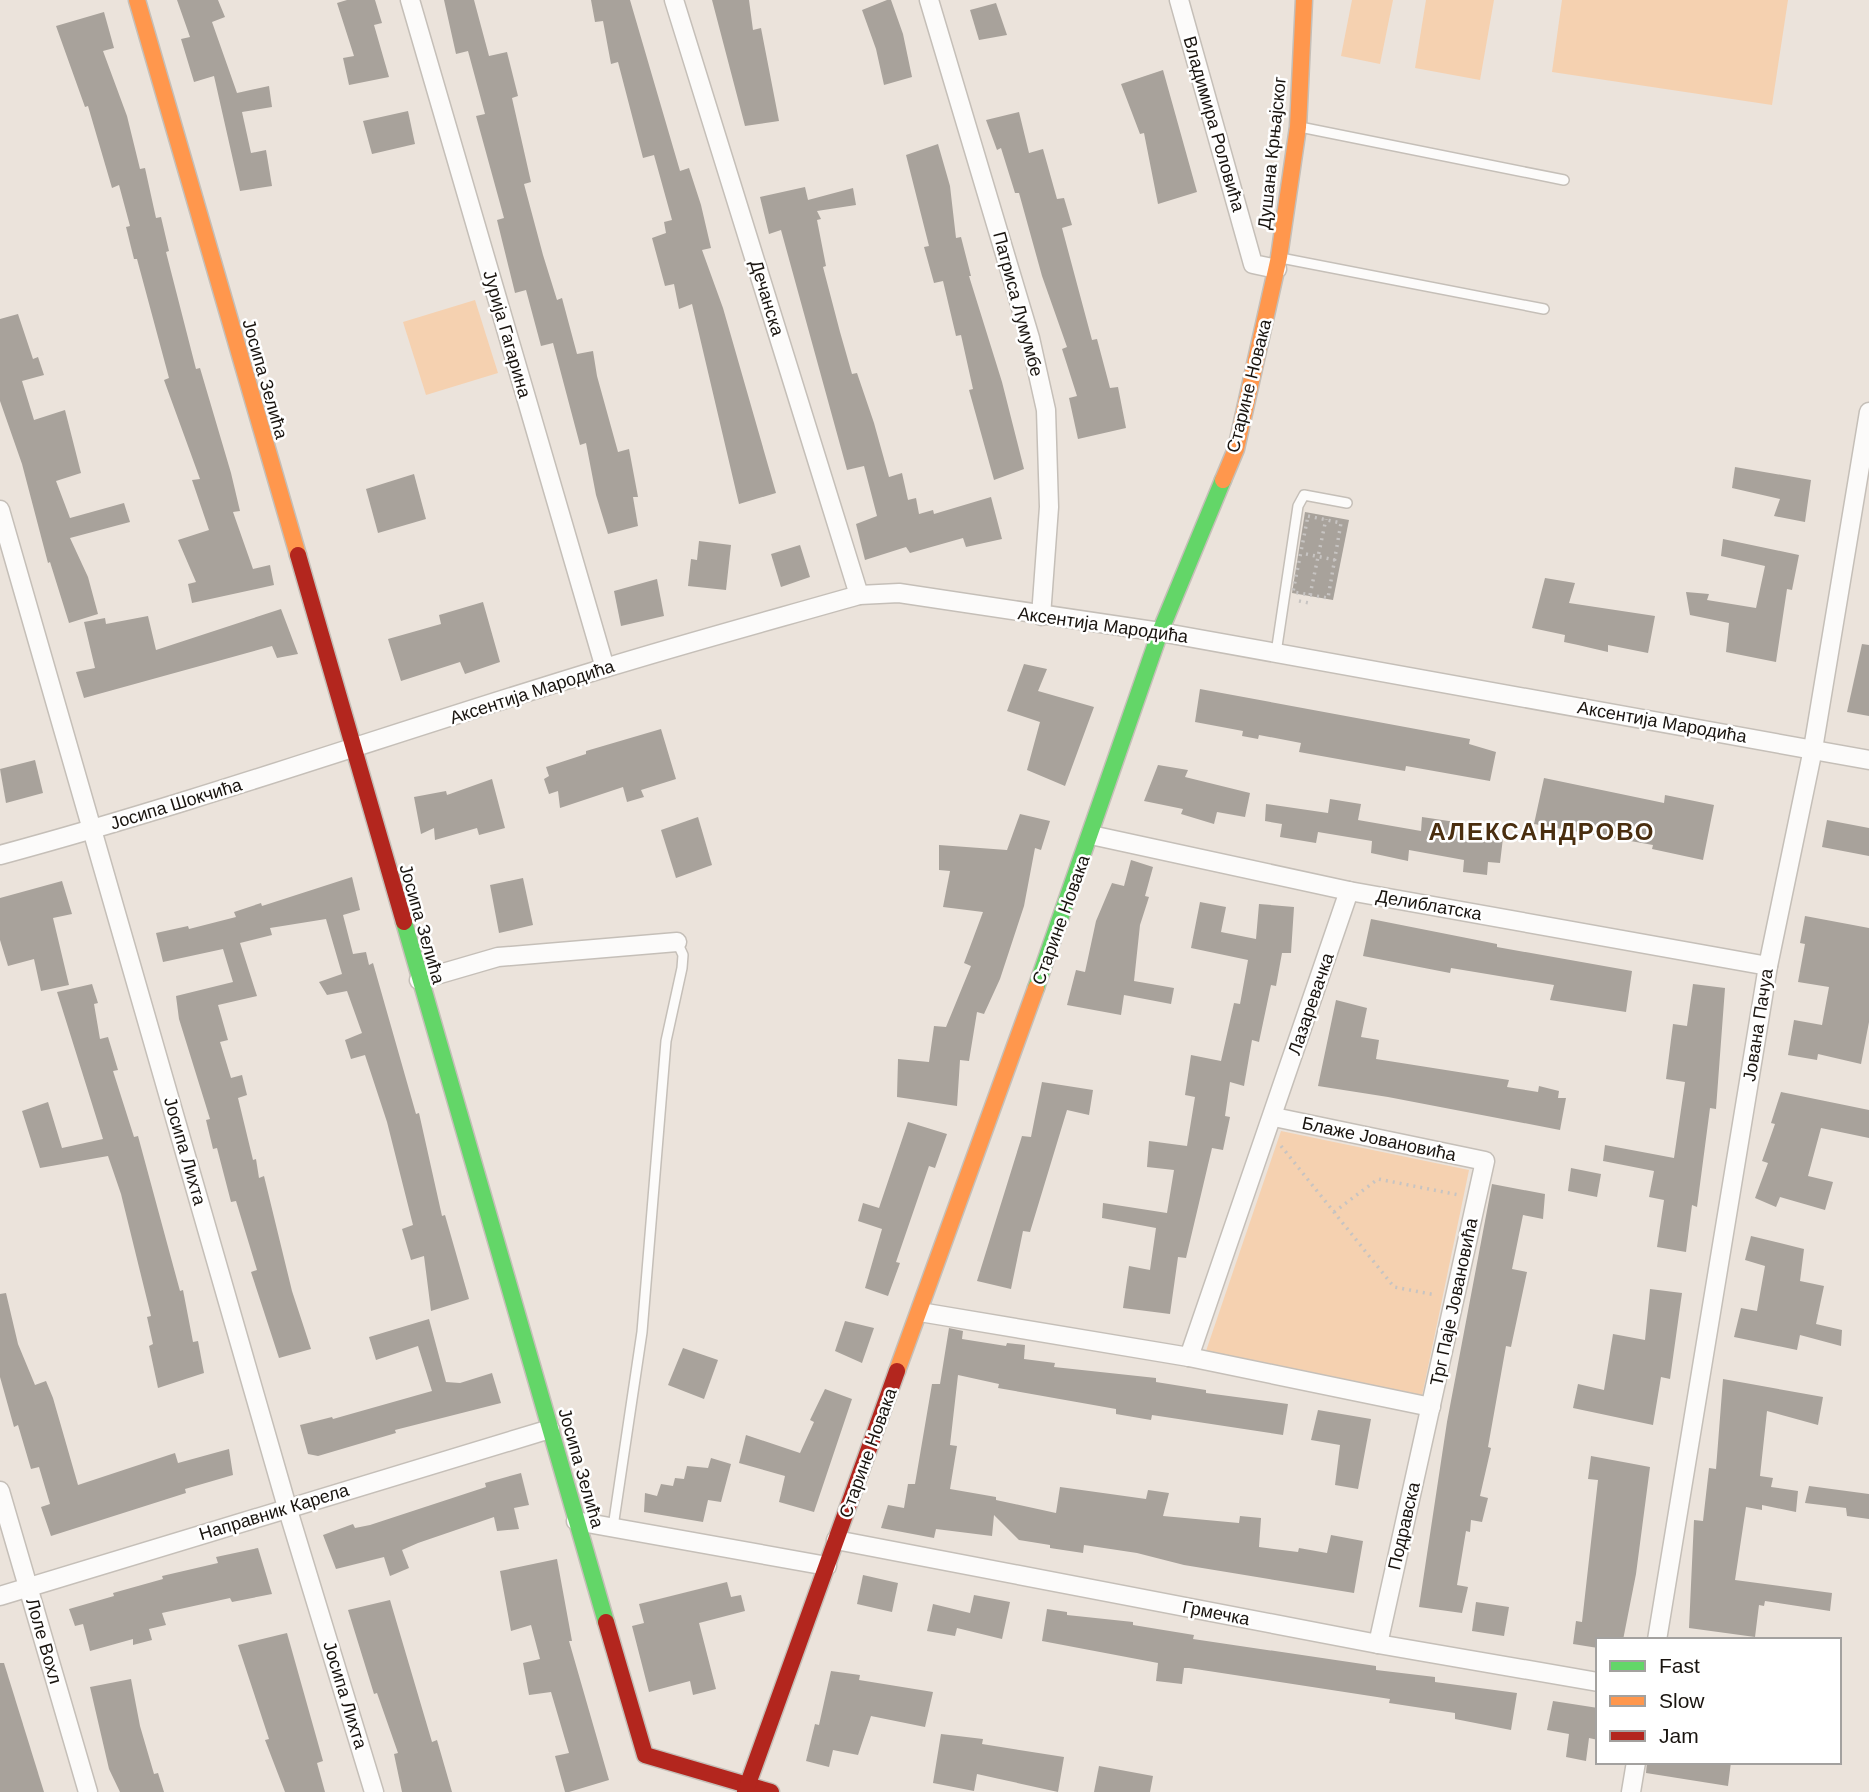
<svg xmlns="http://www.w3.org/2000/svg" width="1869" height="1792" font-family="Helvetica,sans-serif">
<rect width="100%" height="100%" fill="#ebe3db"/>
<g fill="#f5d1b0">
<polygon points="1352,0 1393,0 1380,64 1341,56"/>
<polygon points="1426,0 1494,0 1480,80 1415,68"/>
<polygon points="1562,0 1788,0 1772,105 1552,72"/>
<polygon points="475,300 498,373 426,395 403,322"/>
<polygon points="1281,1131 1469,1170 1422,1396 1206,1351"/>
</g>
<g fill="#a8a29b">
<polygon points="177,0 218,0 225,17 212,22 237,93 269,86 272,107 242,112 251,153 266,150 272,186 240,191 214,76 194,82 181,39 190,37"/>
<polygon points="347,0 375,0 382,23 374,25 389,77 349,85 343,58 354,56 337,3"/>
<polygon points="444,0 474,0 489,56 507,52 518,96 512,98 531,182 524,184 543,255 557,300 562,298 577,354 593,351 597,376 618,452 629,449 638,497 633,497 638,526 608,534 596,495 586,443 580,445 553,343 541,346 526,290 515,293 497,220 504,218 476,116 485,114 468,51 456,54"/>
<polygon points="591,0 630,0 680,171 689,168 701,205 711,248 702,250 723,308 776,493 739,504 692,304 679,309 674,284 665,286 652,238 666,233 664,222 672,220 654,155 643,158 618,62 611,64 603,21 595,22"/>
<polygon points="712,0 749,0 753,30 761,28 779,121 745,126"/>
<polygon points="887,0 891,0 903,34 912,77 884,85 876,49 862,10"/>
<polygon points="996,3 1007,35 979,40 970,10"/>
<polygon points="104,12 114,48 103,51 127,116 140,169 145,168 156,218 161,217 169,251 166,252 196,369 200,368 231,473 240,511 233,512 253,569 270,565 274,585 192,603 188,584 196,582 178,540 209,530 192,480 200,479 164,380 169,378 137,259 134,259 126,227 130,226 119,185 112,188 88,106 85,107 56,26"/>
<polygon points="1163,70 1197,192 1158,204 1144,133 1140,134 1121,84"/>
<polygon points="408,111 415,144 372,154 363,121"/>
<polygon points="1019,112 1029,153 1043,149 1057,199 1064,198 1072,225 1062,228 1092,340 1097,339 1110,388 1118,387 1126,428 1078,439 1069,398 1077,396 1062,349 1067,347 1042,276 1019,193 1015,193 1001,148 997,150 986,120"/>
<polygon points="938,144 950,186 956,238 961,237 971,276 969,276 1002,382 1024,469 994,480 969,390 973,389 961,335 956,336 943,281 934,283 924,247 929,246 906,155"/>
<polygon points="805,187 808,200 853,188 856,205 817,211 821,219 817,220 826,266 823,267 840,332 852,374 857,373 874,423 889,477 902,473 908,500 916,498 919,514 933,510 934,514 991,497 1002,539 966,547 963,538 910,553 906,547 865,560 856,524 877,516 864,466 847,470 781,230 769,234 760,197"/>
<polygon points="18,314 33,359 38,357 44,375 22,381 34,420 65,410 81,473 56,481 70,518 124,503 130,522 70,538 88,577 98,614 69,623 50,562 48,563 22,464 0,401 0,319"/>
<polygon points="1735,467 1811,480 1805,522 1774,516 1780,499 1732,488"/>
<polygon points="414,474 426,519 378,533 366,489"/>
<polygon points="1305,512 1349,520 1333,600 1292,593"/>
<polygon points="1723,539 1799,555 1792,590 1787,589 1776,662 1726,652 1729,623 1690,615 1686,592 1709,594 1707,600 1756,608 1765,566 1721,556"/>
<polygon points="699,541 731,545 726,590 688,586 691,559 697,560"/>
<polygon points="800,545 810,577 781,587 771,554"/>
<polygon points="1545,578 1575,583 1569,603 1655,616 1648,653 1608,645 1608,652 1578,645 1564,642 1565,635 1532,628"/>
<polygon points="657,579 664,616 621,626 614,591"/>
<polygon points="483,602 500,662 465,674 460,662 401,681 388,639 441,624 439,615"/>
<polygon points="281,609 298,654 277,658 272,646 84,698 76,672 95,668 84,622 105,618 106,624 148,616 156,650"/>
<polygon points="1862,644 1869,645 1869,716 1847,712"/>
<polygon points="1024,664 1047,669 1038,691 1094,707 1065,786 1027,770 1040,722 1007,711"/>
<polygon points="1200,689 1470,739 1469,744 1496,752 1490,781 1406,766 1405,771 1299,752 1301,743 1259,735 1258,739 1242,736 1243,731 1195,722"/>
<polygon points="661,729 676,779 641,790 644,797 627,802 623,787 560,808 558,791 549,794 544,779 549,776 546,767 586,754 586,751"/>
<polygon points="35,760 43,793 6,803 0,769"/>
<polygon points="1158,765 1188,770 1185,777 1250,793 1245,817 1217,812 1214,824 1181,814 1183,809 1144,801"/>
<polygon points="1544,778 1664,803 1665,795 1714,805 1703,860 1652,849 1653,845 1534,824"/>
<polygon points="492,779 505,828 479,835 477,828 435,840 434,828 421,834 414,797 446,791 447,795"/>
<polygon points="1330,799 1361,804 1358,820 1421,831 1422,817 1462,823 1462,834 1503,838 1500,863 1488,862 1487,875 1463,872 1464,860 1409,850 1408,861 1371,853 1372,841 1318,832 1316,843 1280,837 1282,824 1265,821 1266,804 1328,813"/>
<polygon points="1020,814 1050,821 1041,850 1035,848 1024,906 1000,979 984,1014 977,1012 969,1061 960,1060 957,1106 897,1097 898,1059 929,1062 934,1026 946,1027 971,966 964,963 983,912 943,907 950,871 939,870 939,845 1007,850"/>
<polygon points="698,817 712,865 676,878 661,830"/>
<polygon points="1827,820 1869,828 1869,856 1822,847"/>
<polygon points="1131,860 1153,867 1145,896 1149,897 1140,925 1134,981 1174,988 1171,1004 1124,995 1121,1015 1067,1005 1076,970 1085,972 1096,921 1112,883 1124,886"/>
<polygon points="352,877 360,910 343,915 353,954 366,952 369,965 373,963 416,1114 419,1113 442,1216 445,1215 469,1299 431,1311 424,1256 411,1260 402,1229 413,1225 387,1122 365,1055 351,1059 345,1040 362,1033 347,991 327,995 319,982 342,974 326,919 270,928 272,935 240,943 257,996 218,1005 228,1040 220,1042 231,1078 242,1075 247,1095 238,1098 253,1160 256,1159 259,1178 264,1176 292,1291 311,1349 279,1358 251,1272 257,1270 236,1201 231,1202 217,1148 213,1149 206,1120 210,1119 179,1019 176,996 233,982 223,949 163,962 156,933 188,926 189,929 236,917 234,912 261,903 262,906"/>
<polygon points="523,878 533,925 499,933 490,885"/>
<polygon points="62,881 72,914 53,918 69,985 41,991 34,959 8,966 0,940 0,898"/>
<polygon points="1200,902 1226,907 1221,932 1256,939 1259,904 1294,907 1291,953 1282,953 1276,986 1271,985 1259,1042 1252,1040 1244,1086 1230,1082 1225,1116 1230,1117 1223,1150 1212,1148 1186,1258 1178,1257 1170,1314 1123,1308 1129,1266 1150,1270 1156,1228 1102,1218 1103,1203 1167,1213 1174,1170 1147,1167 1149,1141 1187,1146 1195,1097 1185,1095 1191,1055 1221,1061 1234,1003 1240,1004 1248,960 1191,948"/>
<polygon points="1805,916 1869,928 1869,1022 1861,1064 1818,1054 1817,1060 1788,1055 1794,1020 1822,1025 1829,987 1798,982 1805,944 1800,943"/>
<polygon points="1371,919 1497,944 1497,947 1632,971 1626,1012 1550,1000 1554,985 1451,968 1450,973 1363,956"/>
<polygon points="92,984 98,1003 94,1004 100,1039 108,1037 118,1070 113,1071 134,1137 138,1136 180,1291 183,1290 193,1342 198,1341 204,1373 158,1388 149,1346 153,1344 147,1317 151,1316 121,1194 108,1156 40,1168 22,1111 48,1102 62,1148 103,1139 57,992"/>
<polygon points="1693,984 1725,988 1716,1109 1710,1108 1697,1207 1692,1205 1686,1252 1657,1247 1664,1200 1649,1197 1654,1171 1603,1161 1605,1145 1674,1158 1685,1082 1666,1079 1673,1024 1687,1026"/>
<polygon points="1336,1000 1367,1008 1361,1037 1379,1040 1376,1059 1509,1080 1507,1087 1538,1092 1539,1086 1559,1091 1558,1098 1566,1098 1560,1130 1388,1097 1318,1086"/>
<polygon points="1042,1082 1093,1090 1089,1115 1067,1110 1030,1232 1023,1231 1011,1289 977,1281 1022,1136 1031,1137"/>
<polygon points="1781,1092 1869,1110 1869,1138 1821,1128 1808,1176 1833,1182 1825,1210 1780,1197 1776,1207 1755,1198 1768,1163 1762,1161 1775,1124 1771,1123"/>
<polygon points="908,1122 947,1134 935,1168 929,1166 896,1262 900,1263 888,1296 865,1288 882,1229 858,1221 863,1203 879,1208"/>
<polygon points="1571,1168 1601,1174 1597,1197 1568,1191"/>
<polygon points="1492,1184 1545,1194 1543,1219 1523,1215 1512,1269 1527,1272 1511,1347 1506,1346 1488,1447 1491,1448 1480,1496 1488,1498 1482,1522 1471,1520 1470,1532 1466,1531 1457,1585 1468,1587 1462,1613 1419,1607 1447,1422"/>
<polygon points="1751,1236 1804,1249 1800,1281 1824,1286 1816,1324 1842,1330 1841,1346 1800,1335 1797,1350 1734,1337 1741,1308 1757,1311 1765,1266 1745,1260"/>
<polygon points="1650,1289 1682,1293 1670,1379 1661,1377 1653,1425 1573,1408 1578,1384 1604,1390 1613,1334 1645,1340"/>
<polygon points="6,1293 18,1344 35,1385 46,1381 53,1398 78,1485 175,1453 178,1463 229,1449 233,1475 185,1489 186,1493 51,1536 41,1507 50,1504 39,1467 31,1469 18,1425 14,1427 0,1377 0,1294"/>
<polygon points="429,1319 446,1382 460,1383 492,1373 501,1403 395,1430 396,1433 318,1456 308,1454 300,1425 332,1417 333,1419 432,1391 418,1346 376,1360 369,1337"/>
<polygon points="845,1321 874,1328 862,1363 835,1351"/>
<polygon points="949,1328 963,1331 962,1339 1006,1346 1007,1343 1025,1345 1024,1359 1055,1363 1054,1367 1156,1378 1156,1382 1206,1390 1206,1393 1288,1404 1283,1435 1152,1415 1151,1420 1116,1414 1116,1409 998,1388 999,1384 958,1375 950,1445 957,1446 950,1489 996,1497 996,1500 1056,1513 1060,1487 1146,1499 1148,1490 1169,1493 1163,1516 1239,1523 1240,1516 1261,1518 1259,1547 1298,1552 1299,1548 1327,1553 1331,1535 1363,1541 1354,1593 1184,1565 1137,1553 1084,1545 1083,1553 1050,1548 1050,1545 1019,1540 994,1515 992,1536 936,1529 934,1538 881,1528 888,1505 904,1508 908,1484 915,1484 932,1384 940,1384"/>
<polygon points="683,1348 718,1360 704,1399 668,1385"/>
<polygon points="1723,1379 1823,1397 1818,1425 1767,1411 1760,1476 1773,1478 1771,1487 1798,1491 1796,1512 1762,1505 1762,1510 1746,1507 1735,1580 1832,1593 1830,1611 1765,1601 1764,1606 1759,1605 1755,1637 1689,1628 1694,1520 1703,1521 1709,1468 1716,1469"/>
<polygon points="825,1389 852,1399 814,1512 779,1502 785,1476 739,1463 746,1435 800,1453 814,1422 810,1420"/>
<polygon points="1318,1410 1371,1419 1358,1489 1335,1485 1340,1445 1311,1440"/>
<polygon points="1591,1456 1650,1467 1636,1574 1623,1640 1598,1640 1598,1648 1573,1644 1576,1621 1582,1622 1598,1480 1588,1479"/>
<polygon points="711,1458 731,1464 721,1502 708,1500 703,1522 644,1512 645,1493 657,1496 661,1484 673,1486 675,1478 684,1479 687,1466 708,1468"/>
<polygon points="521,1473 529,1505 514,1508 519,1529 497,1531 494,1517 418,1543 402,1550 409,1568 390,1576 384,1557 336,1569 323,1535 353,1524 355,1528 370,1525 486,1487 485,1483"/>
<polygon points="1809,1486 1869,1494 1869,1519 1847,1516 1846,1508 1805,1503"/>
<polygon points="258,1548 272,1594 232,1602 230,1598 162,1613 166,1625 149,1629 152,1640 133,1645 133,1639 90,1651 83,1624 75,1626 69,1609 114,1596 113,1593 163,1579 162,1576 218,1563 216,1557"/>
<polygon points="557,1559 572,1641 569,1641 609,1780 569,1792 565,1792 555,1756 569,1753 551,1692 529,1695 523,1663 540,1659 531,1625 511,1631 500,1571"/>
<polygon points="863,1575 898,1583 892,1612 857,1604"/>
<polygon points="727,1582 731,1597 741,1595 745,1611 699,1623 716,1689 693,1695 690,1681 649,1692 632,1626 644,1623 639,1604"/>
<polygon points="974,1595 1010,1602 1002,1639 957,1628 955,1636 927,1631 933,1604 970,1613"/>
<polygon points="390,1600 432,1742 437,1740 452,1792 402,1792 394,1754 398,1753 377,1693 374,1694 348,1610"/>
<polygon points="1476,1602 1509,1607 1504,1636 1472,1631"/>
<polygon points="1047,1609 1067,1612 1067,1615 1133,1622 1133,1625 1194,1635 1193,1639 1376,1666 1376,1670 1435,1677 1435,1682 1517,1693 1511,1730 1455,1719 1455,1713 1389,1703 1390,1699 1189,1668 1184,1668 1182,1684 1156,1681 1158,1663 1042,1641"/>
<polygon points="287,1633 323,1761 317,1763 325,1792 285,1792 265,1740 269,1739 238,1645"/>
<polygon points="0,1663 4,1663 44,1792 0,1792"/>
<polygon points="831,1671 860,1675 859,1680 933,1692 925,1727 871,1716 858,1755 833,1750 829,1767 806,1761 815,1724 819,1725"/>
<polygon points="131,1679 140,1726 154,1774 158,1773 164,1792 120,1792 109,1769 90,1687"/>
<polygon points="1553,1701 1598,1708 1598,1740 1589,1738 1586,1761 1566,1757 1569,1734 1547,1730"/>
<polygon points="941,1734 983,1739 982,1744 1064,1757 1058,1792 977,1774 974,1791 933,1783"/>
<polygon points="1647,1762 1731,1762 1728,1786 1646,1773"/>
<polygon points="1099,1766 1153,1776 1150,1792 1094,1792"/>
</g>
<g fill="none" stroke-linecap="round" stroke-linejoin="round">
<g stroke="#c5bfb8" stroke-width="12">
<g id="lane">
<polyline points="1300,127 1564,180"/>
<polyline points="1281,258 1544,309"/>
<polyline points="1276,653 1298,506 1304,495 1347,503"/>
<polyline points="613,1527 642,1332 666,1041 682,968 683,955 677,942"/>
</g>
</g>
<g stroke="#c5bfb8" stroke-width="21">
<g id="street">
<polyline points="410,0 605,668"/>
<polyline points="674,0 859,595"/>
<polyline points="929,0 1030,338 1046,410 1049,507 1041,616"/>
<polyline points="1179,0 1253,264 1277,269"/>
<polyline points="0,510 287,1507 374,1792"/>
<polyline points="1091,835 1349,891 1768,966"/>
<path d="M0,855C204,800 403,729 605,668C690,642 775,619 859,595L899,593L1160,632L1869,760"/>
<polyline points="419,980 498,957 677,942"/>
<polyline points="1274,1117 1485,1161 1378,1644"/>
<polyline points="920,1312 1189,1357 1431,1407"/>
<polyline points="1189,1357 1349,891"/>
<polyline points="0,1491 88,1792"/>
<polyline points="576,1521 827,1566"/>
<polyline points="836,1540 1378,1644 1598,1682"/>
<polyline points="0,1596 550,1429"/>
<polyline points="1657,1640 1768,966 1813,749 1869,412"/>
<polyline points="1631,1792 1636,1762"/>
</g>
</g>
<g stroke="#c5bfb8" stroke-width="19">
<g id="fast">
<polyline points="404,922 606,1622"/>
<polyline points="1036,988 1160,632 1223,480"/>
</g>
</g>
<g stroke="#c5bfb8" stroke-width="19">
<g id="slow">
<polyline points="137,0 298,555"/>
<polyline points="1223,480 1236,449 1279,257 1298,127 1304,0"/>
<polyline points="897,1371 1036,988"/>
</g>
</g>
<g stroke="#c5bfb8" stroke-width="19">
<g id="jam">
<polyline points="298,555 404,922"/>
<polyline points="606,1622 645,1755 771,1792"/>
<polyline points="745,1792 897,1371"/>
</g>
</g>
<g stroke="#c7c4c2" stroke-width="3.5" stroke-dasharray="2 5" stroke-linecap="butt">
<polygon points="1308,516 1341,523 1328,598 1293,592"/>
<polyline points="1306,554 1335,560"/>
<polyline points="1310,595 1326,519"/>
<polyline points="1299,601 1309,603"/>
<polyline points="1281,1146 1394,1287 1436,1295"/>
<polyline points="1334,1212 1378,1179 1459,1195"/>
</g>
<use href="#lane" stroke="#fcfbfa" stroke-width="9"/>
<use href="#street" stroke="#fcfbfa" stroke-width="18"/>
<use href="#fast" stroke="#63d668" stroke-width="16"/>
<use href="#slow" stroke="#ff974d" stroke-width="16"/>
<use href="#jam" stroke="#b3261e" stroke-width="16"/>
</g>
<g text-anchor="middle" stroke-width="5" stroke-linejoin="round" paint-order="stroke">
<g font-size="18" fill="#19140f" stroke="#fff">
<text transform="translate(1214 124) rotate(74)" y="6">Владимира Роловића</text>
<text transform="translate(1272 153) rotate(-84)" y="6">Душана Крњајског</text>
<text transform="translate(767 298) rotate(73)" y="6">Дечанска</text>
<text transform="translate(1018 304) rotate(75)" y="6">Патриса Лумумбе</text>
<text transform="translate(507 334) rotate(74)" y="6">Јурија Гагарина</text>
<text transform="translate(265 379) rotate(74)" y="6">Јосипа Зелића</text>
<text transform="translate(1249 386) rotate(-76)" y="6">Старине Новака</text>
<text transform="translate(1103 625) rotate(8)" y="6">Аксентија Мародића</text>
<text transform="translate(532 692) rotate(-18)" y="6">Аксентија Мародића</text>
<text transform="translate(1662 722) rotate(10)" y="6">Аксентија Мародића</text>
<text transform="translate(176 804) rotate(-17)" y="6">Јосипа Шокчића</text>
<text transform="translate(1429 905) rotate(10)" y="6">Делиблатска</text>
<text transform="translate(1061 920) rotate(-70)" y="6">Старине Новака</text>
<text transform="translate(422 924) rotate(74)" y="6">Јосипа Зелића</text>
<text transform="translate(1311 1004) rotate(-71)" y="6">Лазаревачка</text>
<text transform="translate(1758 1025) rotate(-81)" y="6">Јована Пачуа</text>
<text transform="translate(1379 1139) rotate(12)" y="6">Блаже Јовановића</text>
<text transform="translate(185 1151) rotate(74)" y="6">Јосипа Лихта</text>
<text transform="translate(1454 1302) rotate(-78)" y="6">Трг Паје Јовановића</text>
<text transform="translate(868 1453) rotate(-70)" y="6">Старине Новака</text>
<text transform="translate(581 1468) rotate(74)" y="6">Јосипа Зелића</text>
<text transform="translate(274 1512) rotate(-17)" y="6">Направник Карела</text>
<text transform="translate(1404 1526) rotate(-77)" y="6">Подравска</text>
<text transform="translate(1216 1613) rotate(11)" y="6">Грмечка</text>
<text transform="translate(44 1641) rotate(74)" y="6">Лоле Вохл</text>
<text transform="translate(345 1695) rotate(73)" y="6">Јосипа Лихта</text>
</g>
<g font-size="24" font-weight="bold" letter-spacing="2" fill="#4a2e0f" stroke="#fff">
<text x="1542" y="840">АЛЕКСАНДРОВО</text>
</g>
</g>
<rect x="1596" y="1638" width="245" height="126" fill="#ffffff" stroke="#a3a19f" stroke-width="2"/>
<rect x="1610" y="1661" width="35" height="10" fill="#63d668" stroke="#a3a19f" stroke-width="2"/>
<text x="1659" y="1673" font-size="21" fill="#19140f">Fast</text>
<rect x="1610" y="1696" width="35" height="10" fill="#ff974d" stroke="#a3a19f" stroke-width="2"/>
<text x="1659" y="1708" font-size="21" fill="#19140f">Slow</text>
<rect x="1610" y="1731" width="35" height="10" fill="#b3261e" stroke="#a3a19f" stroke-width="2"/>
<text x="1659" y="1743" font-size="21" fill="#19140f">Jam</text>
</svg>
